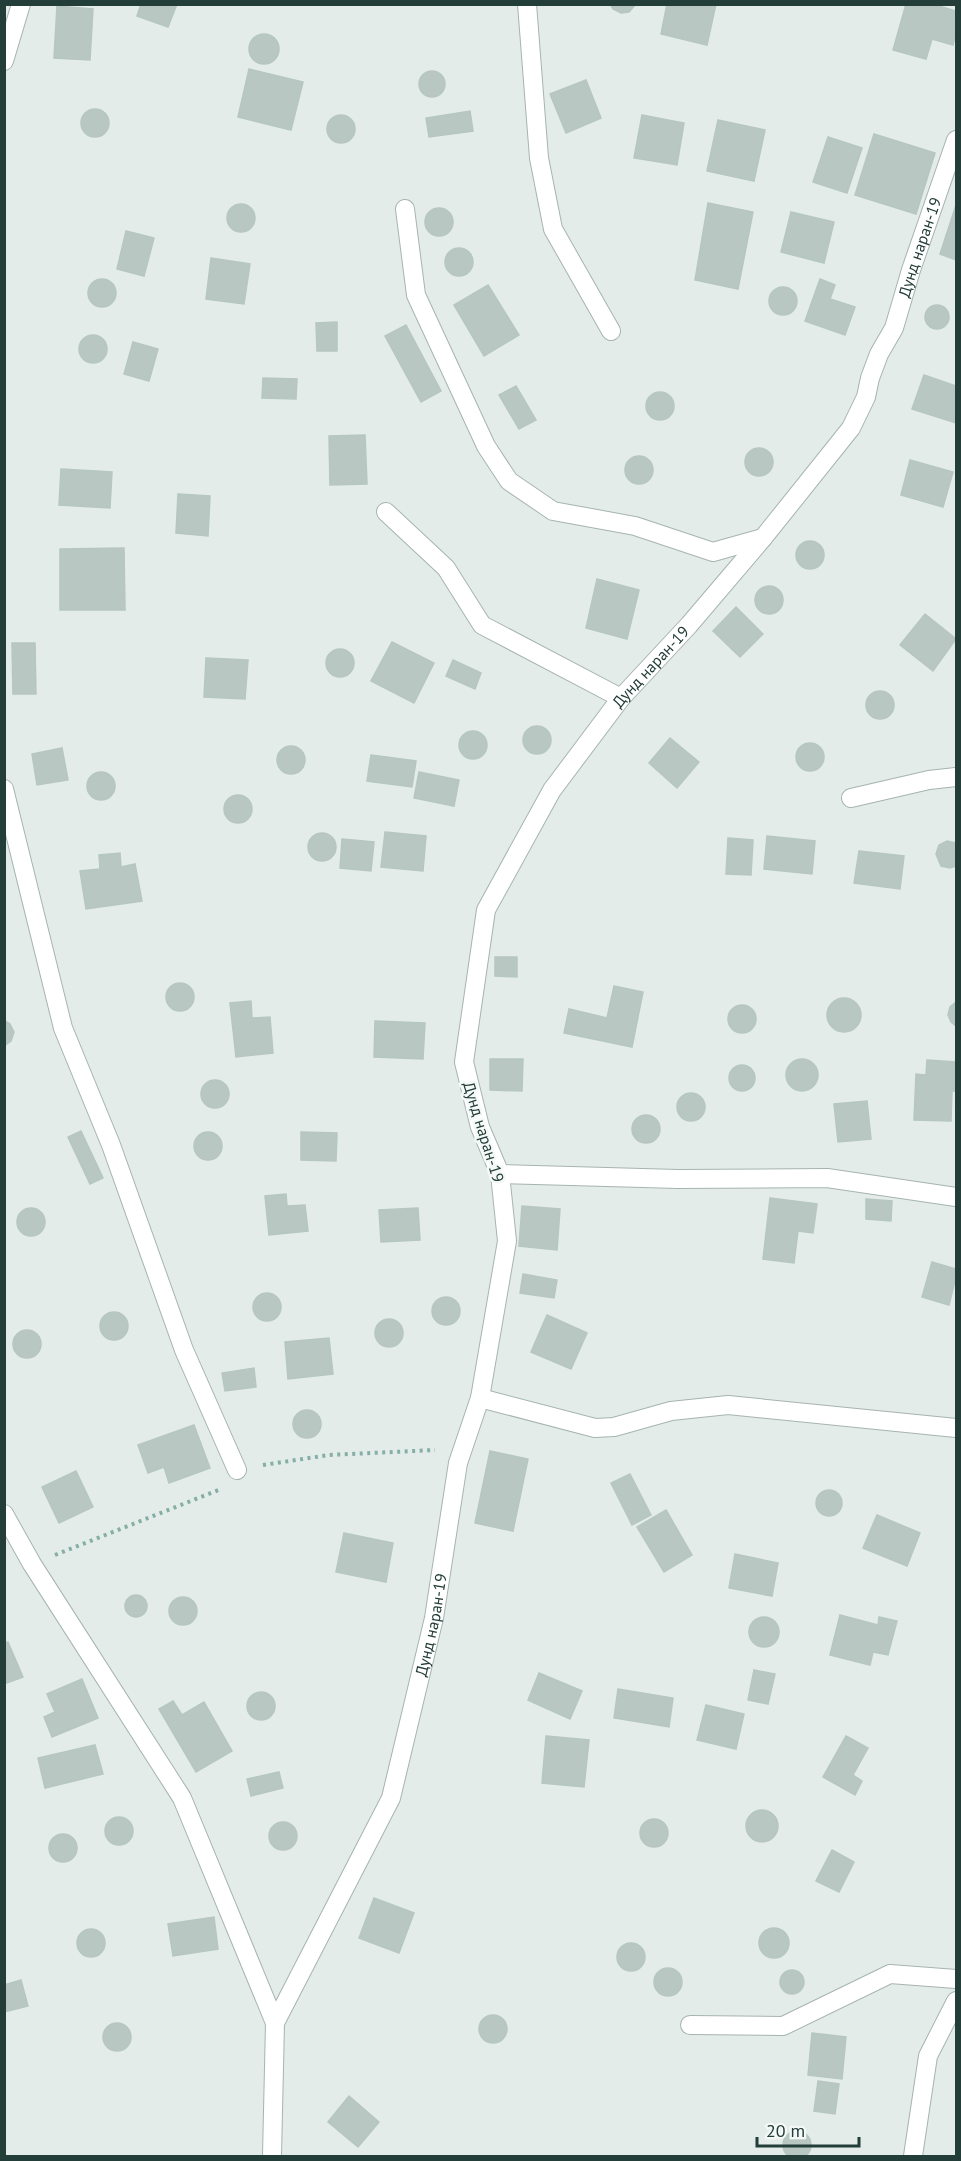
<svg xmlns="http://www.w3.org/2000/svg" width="961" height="2161" font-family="'PT Sans',sans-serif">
<rect width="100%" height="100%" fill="#e3ece9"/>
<g fill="#b8c7c2" stroke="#b6c6c0" stroke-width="1.5">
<polygon points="141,4 177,4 168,27 137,16"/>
<polygon points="610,4 636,4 629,12 621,13 613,9"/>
<polygon points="667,4 716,4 707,45 661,34"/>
<polygon points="906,4 932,4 956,11 956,33 953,45 932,39 926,59 893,50"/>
<polygon points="57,6 93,9 90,60 54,58"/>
<circle cx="264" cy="49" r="15"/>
<polygon points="249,69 303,82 291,130 238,117"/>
<circle cx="432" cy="84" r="13"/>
<polygon points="586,80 601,118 566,133 550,94"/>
<circle cx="95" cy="123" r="14"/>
<polygon points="470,111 473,131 429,137 426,118"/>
<polygon points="642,115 684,123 677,165 634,158"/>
<circle cx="341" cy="129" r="14"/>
<polygon points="718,120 765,130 754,181 707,171"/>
<polygon points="874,134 935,153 916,214 855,195"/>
<polygon points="828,137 862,148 847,193 813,182"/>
<polygon points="708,203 753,212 738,289 695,280"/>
<circle cx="241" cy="218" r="14"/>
<polygon points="956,205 956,260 940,254"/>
<circle cx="439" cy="222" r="14"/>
<polygon points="791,212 834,222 824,263 781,252"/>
<polygon points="126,231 154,238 144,276 117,269"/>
<circle cx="459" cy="262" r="14"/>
<polygon points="211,258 250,264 244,304 206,299"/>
<polygon points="820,279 835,285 830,299 855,307 845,335 805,321"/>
<circle cx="102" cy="293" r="14"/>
<polygon points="488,285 519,335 484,356 454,305"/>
<circle cx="783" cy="301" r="14"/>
<circle cx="937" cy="317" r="12"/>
<polygon points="337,322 337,351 317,351 316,323"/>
<polygon points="406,325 441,391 421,402 385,336"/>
<circle cx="93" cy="349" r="14"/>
<polygon points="133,342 158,349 149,381 124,374"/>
<polygon points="924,375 956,386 956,423 912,409"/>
<polygon points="263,378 297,379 296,399 262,398"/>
<polygon points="516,386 536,420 519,429 499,395"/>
<circle cx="660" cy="406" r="14"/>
<polygon points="365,435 367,484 330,485 329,436"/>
<circle cx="759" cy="462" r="14"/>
<circle cx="639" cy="470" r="14"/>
<polygon points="910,460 953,472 943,507 901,495"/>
<polygon points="61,469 112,472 110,508 59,505"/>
<polygon points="178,494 210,496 208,536 176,533"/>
<circle cx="810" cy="555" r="14"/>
<polygon points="124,548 125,610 60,610 60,549"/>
<polygon points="597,579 639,590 627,639 586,628"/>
<circle cx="769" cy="600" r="14"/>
<polygon points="736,607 763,634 740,657 713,631"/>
<polygon points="925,614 956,639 933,671 900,645"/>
<polygon points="392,642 434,663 414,703 371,681"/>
<polygon points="12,643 35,643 36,694 13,694"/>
<circle cx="340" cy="663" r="14"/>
<polygon points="206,658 248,660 245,699 204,697"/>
<polygon points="453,660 481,673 475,689 446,676"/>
<circle cx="880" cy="705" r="14"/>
<circle cx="537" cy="740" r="14"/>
<circle cx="473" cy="745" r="14"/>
<polygon points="670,738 699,762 677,788 649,763"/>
<circle cx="810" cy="757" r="14"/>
<circle cx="291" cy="760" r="14"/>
<polygon points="62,748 68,780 37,785 32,754"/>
<polygon points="371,755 416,761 412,787 367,781"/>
<polygon points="419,772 459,780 454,806 414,798"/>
<circle cx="101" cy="786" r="14"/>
<circle cx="238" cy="809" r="14"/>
<polygon points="385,832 426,836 423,871 381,867"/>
<circle cx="322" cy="847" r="14"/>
<polygon points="767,836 815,841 812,874 764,869"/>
<polygon points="728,838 753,840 751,875 726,874"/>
<polygon points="342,839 374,842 371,871 340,868"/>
<polygon points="947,841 956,843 956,866 950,868 941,866 936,854 939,845"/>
<polygon points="859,851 904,856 900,889 854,883"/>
<polygon points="120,853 121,867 135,864 142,901 86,909 80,871 100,869 99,855"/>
<polygon points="495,957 517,957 517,977 495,976"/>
<circle cx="180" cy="997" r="14"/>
<polygon points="614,986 643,992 632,1047 564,1033 569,1009 607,1018"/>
<circle cx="844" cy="1015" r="17"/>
<polygon points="251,1001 252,1018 270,1017 273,1053 236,1057 230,1003"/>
<polygon points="956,1002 956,1026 951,1022 948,1015 950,1007"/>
<circle cx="742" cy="1019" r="14"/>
<polygon points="4,1020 10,1024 14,1032 11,1041 4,1046"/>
<polygon points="375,1021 425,1023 423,1059 374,1057"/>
<polygon points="490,1059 523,1059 522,1091 490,1090"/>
<circle cx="802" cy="1075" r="16"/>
<polygon points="927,1060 956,1062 956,1091 952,1091 951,1121 914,1120 916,1074 926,1075"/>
<circle cx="742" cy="1078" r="13"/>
<circle cx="215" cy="1094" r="14"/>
<circle cx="691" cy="1107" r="14"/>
<polygon points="867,1101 871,1139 838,1142 834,1104"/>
<circle cx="646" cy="1129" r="14"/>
<polygon points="81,1131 103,1178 90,1184 68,1137"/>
<polygon points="301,1132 337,1133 336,1161 301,1160"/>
<circle cx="208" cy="1146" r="14"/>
<polygon points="286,1194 287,1206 305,1205 308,1231 269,1235 265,1196"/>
<polygon points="770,1198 817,1204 813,1233 798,1231 794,1263 763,1259"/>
<polygon points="866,1199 892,1201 891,1221 866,1219"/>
<polygon points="522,1206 560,1209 557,1250 519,1246"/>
<polygon points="418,1208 420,1240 381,1242 379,1210"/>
<circle cx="31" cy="1222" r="14"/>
<polygon points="932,1262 956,1269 956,1277 949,1305 922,1297"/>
<polygon points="523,1274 557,1280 554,1298 520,1293"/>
<circle cx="267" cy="1307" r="14"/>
<circle cx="446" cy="1311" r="14"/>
<circle cx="114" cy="1326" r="14"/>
<polygon points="547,1315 587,1333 571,1369 531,1352"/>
<circle cx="389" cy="1333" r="14"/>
<circle cx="27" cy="1344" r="14"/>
<polygon points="329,1338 333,1374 288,1379 285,1342"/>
<polygon points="254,1368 256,1387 225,1391 222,1373"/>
<circle cx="307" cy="1424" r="14"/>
<polygon points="194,1425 210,1468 169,1483 164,1467 148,1473 138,1445"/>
<polygon points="490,1451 528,1459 513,1531 475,1523"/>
<polygon points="76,1471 93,1507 59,1523 42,1487"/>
<polygon points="630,1474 651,1515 632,1525 611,1483"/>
<circle cx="829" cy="1503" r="13"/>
<polygon points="666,1510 692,1555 664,1572 637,1527"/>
<polygon points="877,1515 920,1533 907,1566 863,1548"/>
<polygon points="344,1533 393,1543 386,1582 336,1572"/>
<polygon points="735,1554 778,1563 772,1596 729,1588"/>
<circle cx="136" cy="1606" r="11"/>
<circle cx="183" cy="1611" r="14"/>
<polygon points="840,1615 878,1625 879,1617 897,1621 888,1655 873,1652 870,1665 830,1655"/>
<circle cx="764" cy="1632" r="15"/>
<polygon points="8,1642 23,1677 4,1684 4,1643"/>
<polygon points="754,1670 775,1674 768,1704 748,1700"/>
<polygon points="539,1673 582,1691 570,1719 528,1700"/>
<polygon points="82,1679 98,1718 52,1737 44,1717 55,1712 47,1694"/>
<polygon points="618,1689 673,1698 669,1727 614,1718"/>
<circle cx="261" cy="1706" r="14"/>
<polygon points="173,1701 182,1715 204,1702 232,1751 196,1772 159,1709"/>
<polygon points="706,1705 744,1714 736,1749 697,1740"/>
<polygon points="546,1736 589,1740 584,1787 542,1783"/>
<polygon points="846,1736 868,1748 853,1775 862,1781 855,1795 823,1777"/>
<polygon points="95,1745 103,1774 45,1788 38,1758"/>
<polygon points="279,1772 283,1788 251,1796 247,1779"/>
<circle cx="762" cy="1826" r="16"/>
<circle cx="119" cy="1831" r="14"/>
<circle cx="654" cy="1833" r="14"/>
<circle cx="283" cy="1836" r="14"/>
<circle cx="63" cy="1848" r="14"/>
<polygon points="832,1850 854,1862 839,1892 816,1881"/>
<polygon points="374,1898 414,1913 399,1953 359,1938"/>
<polygon points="214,1917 218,1949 173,1956 168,1924"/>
<circle cx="774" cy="1943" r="15"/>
<circle cx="91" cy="1943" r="14"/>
<circle cx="631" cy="1957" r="14"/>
<circle cx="668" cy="1982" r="14"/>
<circle cx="792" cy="1982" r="12"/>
<polygon points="21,1980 28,2006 4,2012 4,1985"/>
<circle cx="493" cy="2029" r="14"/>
<circle cx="117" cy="2037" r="14"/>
<polygon points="812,2033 846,2037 842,2079 808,2075"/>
<polygon points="818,2081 839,2084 835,2114 814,2111"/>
<polygon points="349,2096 379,2122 358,2147 328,2122"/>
<circle cx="797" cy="2145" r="14"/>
</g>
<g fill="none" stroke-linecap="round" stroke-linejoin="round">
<g stroke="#a6b4b0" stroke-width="20">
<g id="minor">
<polyline points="527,4 539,158 553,229 611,331"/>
<polyline points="4,61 21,4"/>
<polyline points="405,209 416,295 486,446 509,481 553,511 635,526 713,552 763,538"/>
<polyline points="386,512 446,568 482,625 621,698"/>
<polyline points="4,789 63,1028 111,1145 184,1350 237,1470"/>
<polyline points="851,798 929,780 956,777"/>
<polyline points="500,1174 678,1179 827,1178 956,1197"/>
<polyline points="480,1398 595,1428 614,1427 671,1411 728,1405 956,1428"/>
<polyline points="4,1514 32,1564 182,1798 275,2023"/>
<polyline points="690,2025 783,2026 890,1974 956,1979"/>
<path id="s1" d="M272,2156L275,2023L391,1798L434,1618L458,1463L480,1398L507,1241L500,1174L480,1127L464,1062L486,910L552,790L621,698L689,625L763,538L851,428L866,397L870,378L879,354L894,328L911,270L956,140"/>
<polyline points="913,2156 928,2056 956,2001"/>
</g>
</g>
<g stroke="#85afa5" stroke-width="4" stroke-dasharray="3 4.5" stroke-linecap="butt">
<polyline points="263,1465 329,1455 435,1450"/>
<polyline points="55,1555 221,1489"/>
</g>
<use href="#minor" stroke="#fff" stroke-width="18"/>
</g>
<g text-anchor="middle" stroke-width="5" stroke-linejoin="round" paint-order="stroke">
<g font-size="16" fill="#233d38" stroke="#f4f9f7">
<text dy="6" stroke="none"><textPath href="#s1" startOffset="2096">Дунд наран-19</textPath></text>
<text dy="6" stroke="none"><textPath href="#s1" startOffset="1590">Дунд наран-19</textPath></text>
<text transform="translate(484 1132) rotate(73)" y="6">Дунд наран-19</text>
<text dy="6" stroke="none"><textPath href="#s1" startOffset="564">Дунд наран-19</textPath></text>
</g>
</g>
<rect width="961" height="2161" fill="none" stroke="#233d38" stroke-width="12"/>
<path d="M757 2137v9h102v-9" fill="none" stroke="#233d38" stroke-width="3"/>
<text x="766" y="2137" font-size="18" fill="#233d38" stroke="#f4f9f7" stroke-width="4.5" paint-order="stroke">20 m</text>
</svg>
